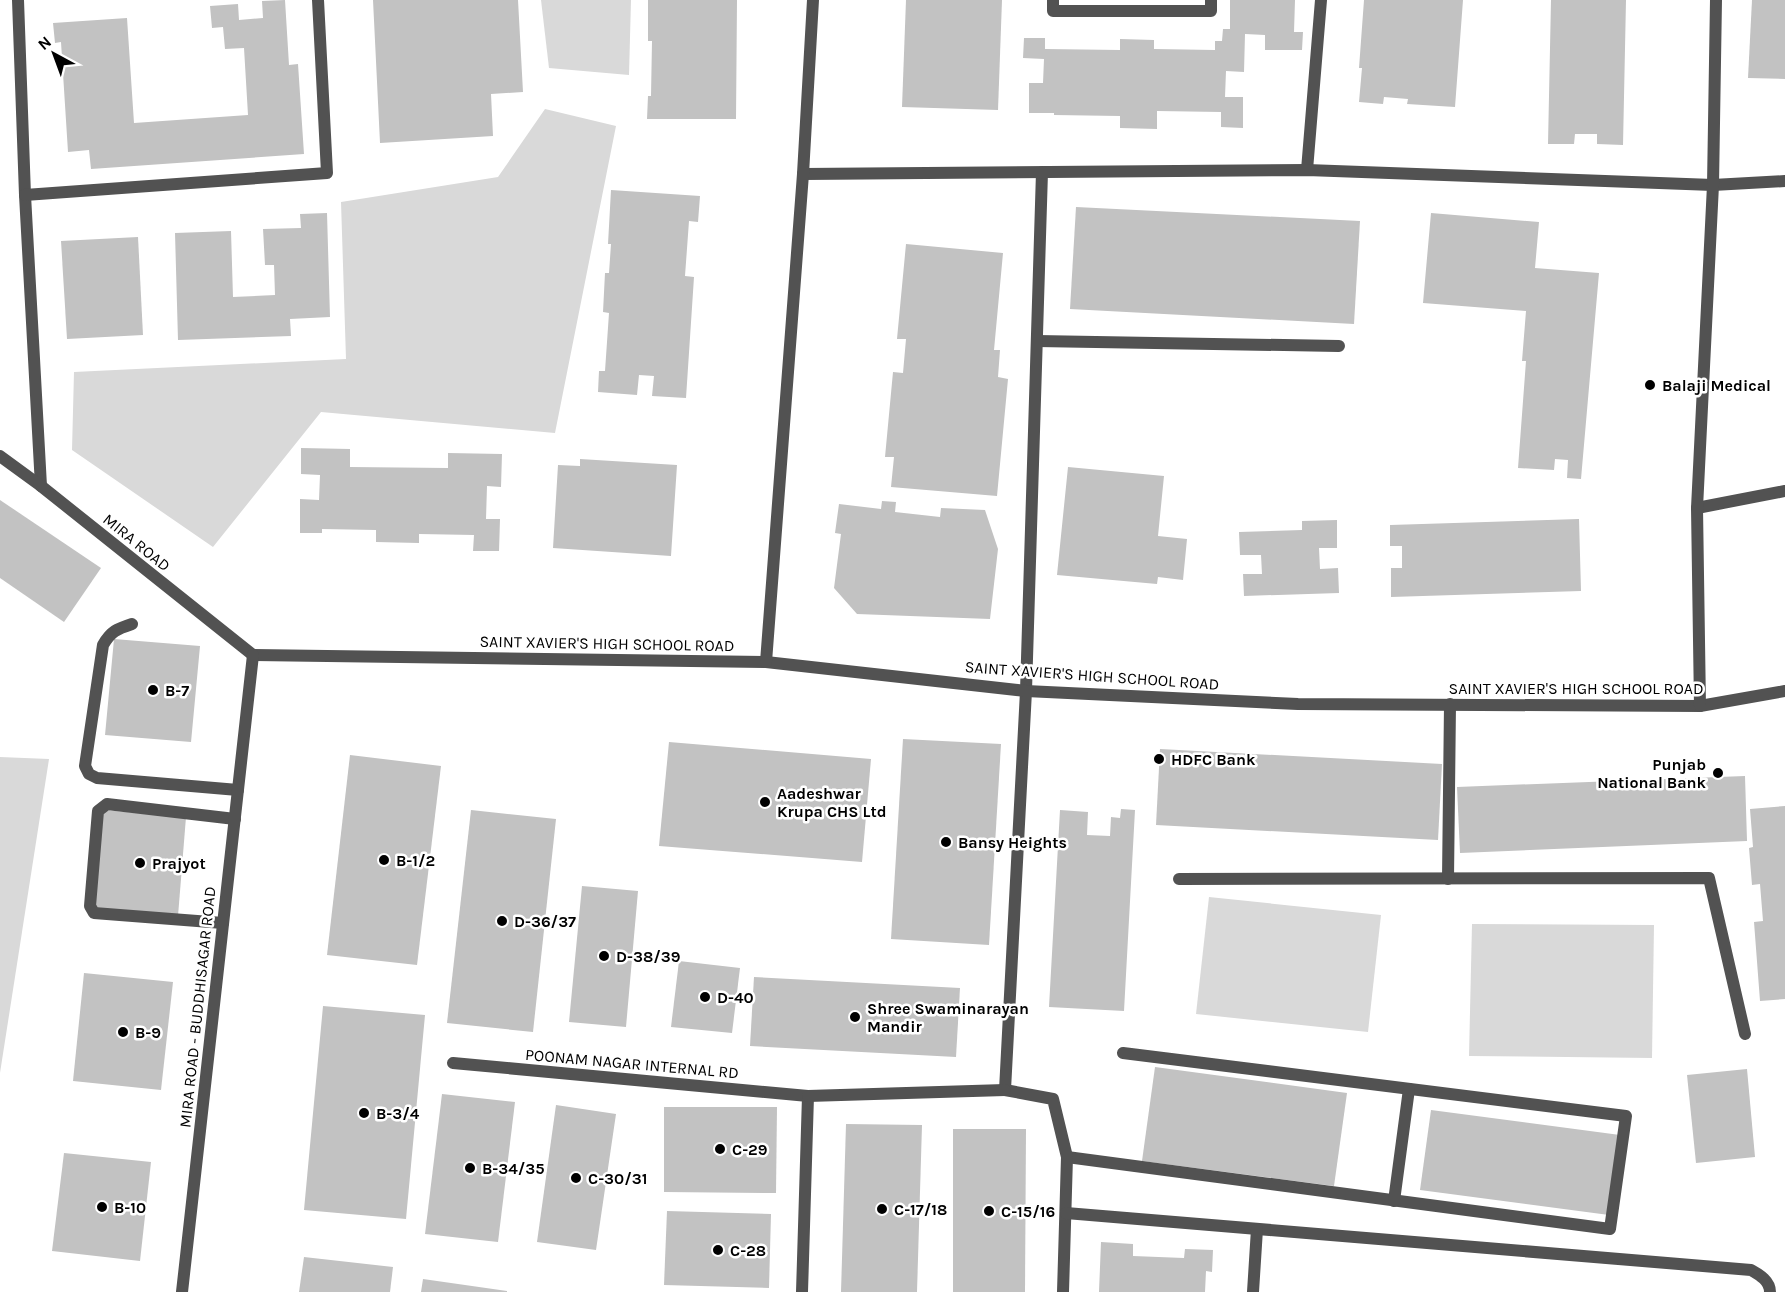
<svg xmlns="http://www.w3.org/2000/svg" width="1785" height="1292" font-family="Karla,sans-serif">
<rect width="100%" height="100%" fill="#fff"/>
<g fill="#d9d9d9">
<polygon points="541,0 631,0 629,75 549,68"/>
<polygon points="545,109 616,126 555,433 321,412 213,547 72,450 74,372 346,359 341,202 498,177"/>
<polygon points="0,757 49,759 0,1073"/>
<polygon points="1209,897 1381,915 1368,1032 1196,1014"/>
<polygon points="1472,924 1654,925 1652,1058 1469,1056"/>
</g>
<g fill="#c2c2c2">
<polygon points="285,0 289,65 298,64 304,154 91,169 89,150 68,152 61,42 55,43 53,23 127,18 134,123 248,115 244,48 225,49 223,27 212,28 210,6 238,4 239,20 263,18 262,1"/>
<polygon points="373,0 518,0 523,92 491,94 493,136 380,143"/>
<polygon points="648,0 737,0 736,119 647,119 648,96 651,96 652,41 648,41"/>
<polygon points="906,0 1002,0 998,110 902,107"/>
<polygon points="1230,0 1295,0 1294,32 1303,32 1302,50 1265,50 1265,35 1245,34 1244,72 1226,71 1225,97 1243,97 1243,128 1221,127 1221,112 1157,111 1157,129 1120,128 1120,116 1054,115 1054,113 1029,113 1029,83 1043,83 1044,59 1023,58 1024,38 1045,38 1045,49 1120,50 1120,39 1154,40 1154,49 1215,50 1215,41 1222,41 1223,29 1230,29"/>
<polygon points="1364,0 1463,0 1455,107 1407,104 1408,99 1384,97 1383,104 1359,102 1362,68 1359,68"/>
<polygon points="1551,0 1626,0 1623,145 1597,144 1597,134 1575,134 1574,144 1548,144"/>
<polygon points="1752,0 1785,0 1785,79 1748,78"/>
<polygon points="611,190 700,196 698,222 689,221 685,276 694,277 686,398 652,396 654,376 639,375 637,395 598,392 599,371 605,371 609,313 603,312 605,273 609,273 611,244 608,244"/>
<polygon points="1076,207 1360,221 1354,324 1070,309"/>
<polygon points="327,213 330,317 290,319 291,336 178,340 175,233 231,231 233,297 275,295 274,265 265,265 263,229 301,228 300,214"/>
<polygon points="1431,213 1539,222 1535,268 1599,273 1581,479 1567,478 1568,460 1555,459 1554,470 1518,468 1526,361 1522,361 1526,311 1423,303"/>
<polygon points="138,237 143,335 67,339 61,241"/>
<polygon points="906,244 1003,253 994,350 1000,350 998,377 1008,379 997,496 891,487 894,457 885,457 893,372 903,373 906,339 897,339"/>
<polygon points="301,448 350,449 350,467 448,468 448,453 502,454 501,487 487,486 486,519 500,519 499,551 473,551 474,535 419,534 419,543 376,542 376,530 322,529 322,533 300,533 300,499 319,500 320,475 301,474"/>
<polygon points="580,459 677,465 671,556 553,548 558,465 580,466"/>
<polygon points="1068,467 1164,476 1158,536 1187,539 1183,580 1158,577 1157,584 1057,575"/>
<polygon points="0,500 101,568 64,622 0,578"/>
<polygon points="882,501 896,502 895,512 940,517 941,508 985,510 998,549 990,619 857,614 834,588 841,534 835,533 839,504 881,509"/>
<polygon points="1579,519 1581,591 1391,597 1391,568 1402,568 1402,546 1390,546 1390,525"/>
<polygon points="1337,520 1337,548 1319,548 1320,569 1338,568 1339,593 1244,596 1243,574 1262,574 1261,555 1240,555 1239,532 1302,530 1302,521"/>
<polygon points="114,639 200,646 191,742 105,735"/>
<polygon points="903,739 1001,744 989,945 891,939"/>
<polygon points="669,742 871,759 862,862 659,846"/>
<polygon points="1160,749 1442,764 1438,840 1156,825"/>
<polygon points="350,755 441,766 417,965 327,955"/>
<polygon points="1745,776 1747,841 1460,853 1457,787"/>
<polygon points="1785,806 1785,999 1760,1001 1754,922 1763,921 1760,884 1752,885 1749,848 1753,847 1750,809"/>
<polygon points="1121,809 1135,810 1124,1011 1049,1007 1060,810 1088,812 1087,835 1110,836 1111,817 1120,818"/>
<polygon points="103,810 186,817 178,916 94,909"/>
<polygon points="471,810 556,819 533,1032 447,1023"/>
<polygon points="582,886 638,891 626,1027 569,1022"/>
<polygon points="679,961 740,968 732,1033 671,1027"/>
<polygon points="84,973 173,982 161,1090 73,1081"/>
<polygon points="754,977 960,988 956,1057 750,1046"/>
<polygon points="323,1006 425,1015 406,1219 304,1210"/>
<polygon points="1155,1067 1347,1093 1334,1186 1142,1161"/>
<polygon points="1747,1069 1755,1157 1696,1163 1687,1075"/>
<polygon points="442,1094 515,1102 498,1242 425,1234"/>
<polygon points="556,1105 616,1114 596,1250 537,1242"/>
<polygon points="664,1107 777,1107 776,1193 664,1192"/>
<polygon points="1431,1110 1620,1135 1609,1215 1420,1190"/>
<polygon points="846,1124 922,1125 917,1292 841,1292"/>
<polygon points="953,1129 1026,1129 1025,1292 953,1292"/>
<polygon points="64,1153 151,1162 140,1261 52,1251"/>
<polygon points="667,1211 771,1214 769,1288 664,1285"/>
<polygon points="1101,1242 1133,1244 1133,1256 1184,1258 1185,1249 1213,1250 1212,1272 1206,1271 1205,1292 1099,1292"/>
<polygon points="304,1257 393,1267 390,1292 299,1292"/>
<polygon points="423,1279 507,1291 507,1292 421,1292"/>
</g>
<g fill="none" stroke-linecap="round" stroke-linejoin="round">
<g stroke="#525252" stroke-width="12">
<polyline points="1037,341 1339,346"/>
<polyline points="1697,508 1785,491"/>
<polyline points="1026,691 1042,172"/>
<polyline points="1179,879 1709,878 1745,1034"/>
<polyline points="1448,879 1450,704"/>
<polyline points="1067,1157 1610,1229 1626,1116 1123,1053"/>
<polyline points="1394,1201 1409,1089"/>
</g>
<g stroke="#525252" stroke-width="12">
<polyline points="18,0 25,195 41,486"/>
<polyline points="1053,0 1053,11 1211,11 1211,0"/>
<polyline points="1307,170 1321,0"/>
<polyline points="803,174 1307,170 1713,185 1785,181"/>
<polyline points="25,195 327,173 318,0"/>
<path d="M132,624C117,629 111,631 103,645L85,766L89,774L97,778L238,790"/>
<polyline points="1026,691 1005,1090 1053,1099 1067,1157 1063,1292"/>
<polyline points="223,923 94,913 90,906 98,811 107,804 235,819"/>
<polyline points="453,1063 808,1096 802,1292"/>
<polyline points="808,1096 1005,1090"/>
<path d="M1066,1213L1751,1270C1760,1275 1770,1281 1770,1292"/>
<polyline points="1253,1292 1257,1229"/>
</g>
<g stroke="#525252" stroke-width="12">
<polyline points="0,456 41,486 253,655"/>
<polyline points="253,655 766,662 1026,691 1298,704 1700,706 1785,691"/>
<polyline points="766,662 803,174 813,0"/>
<polyline points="1700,706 1697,508 1713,185 1716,0"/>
<polyline points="182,1292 253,655"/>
</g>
</g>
<g fill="#000" stroke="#fff" stroke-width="2">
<circle cx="1650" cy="385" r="6"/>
<circle cx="153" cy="690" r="6"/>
<circle cx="1159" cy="759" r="6"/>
<circle cx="1718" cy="773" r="6"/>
<circle cx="765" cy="802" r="6"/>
<circle cx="946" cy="842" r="6"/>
<circle cx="384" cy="860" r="6"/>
<circle cx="140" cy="863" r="6"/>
<circle cx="502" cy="921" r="6"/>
<circle cx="604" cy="956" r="6"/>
<circle cx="705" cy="997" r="6"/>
<circle cx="855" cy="1017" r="6"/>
<circle cx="123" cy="1032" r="6"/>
<circle cx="364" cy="1113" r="6"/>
<circle cx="720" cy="1149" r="6"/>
<circle cx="470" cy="1168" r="6"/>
<circle cx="576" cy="1178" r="6"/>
<circle cx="102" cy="1207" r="6"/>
<circle cx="882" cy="1209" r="6"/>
<circle cx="989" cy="1211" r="6"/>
<circle cx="718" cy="1250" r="6"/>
</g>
<g text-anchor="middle" stroke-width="5" stroke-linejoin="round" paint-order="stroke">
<g font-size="16" font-weight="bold" fill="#000" stroke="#fff" text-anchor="start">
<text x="1662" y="391">Balaji Medical</text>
<text x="165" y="696">B-7</text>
<text x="1171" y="765">HDFC Bank</text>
<text x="1706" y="770" text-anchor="end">Punjab<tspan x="1706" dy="18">National Bank</tspan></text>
<text x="777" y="799">Aadeshwar<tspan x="777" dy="18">Krupa CHS Ltd</tspan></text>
<text x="958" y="848">Bansy Heights</text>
<text x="396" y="866">B-1/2</text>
<text x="152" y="869">Prajyot</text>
<text x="514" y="927">D-36/37</text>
<text x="616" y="962">D-38/39</text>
<text x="717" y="1003">D-40</text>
<text x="867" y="1014">Shree Swaminarayan<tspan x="867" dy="18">Mandir</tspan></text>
<text x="135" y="1038">B-9</text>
<text x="376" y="1119">B-3/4</text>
<text x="732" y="1155">C-29</text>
<text x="482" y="1174">B-34/35</text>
<text x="588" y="1184">C-30/31</text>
<text x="114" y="1213">B-10</text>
<text x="894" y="1215">C-17/18</text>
<text x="1001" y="1217">C-15/16</text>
<text x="730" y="1256">C-28</text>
</g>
<g font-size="16" fill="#000" stroke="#fff">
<text transform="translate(137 542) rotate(39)" y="6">MIRA ROAD</text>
<text transform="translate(607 643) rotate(1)" y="6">SAINT XAVIER'S HIGH SCHOOL ROAD</text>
<text transform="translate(1092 675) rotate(4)" y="6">SAINT XAVIER'S HIGH SCHOOL ROAD</text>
<text x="1576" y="694">SAINT XAVIER'S HIGH SCHOOL ROAD</text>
<text transform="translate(197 1007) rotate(-84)" y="6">MIRA ROAD - BUDDHISAGAR ROAD</text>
<text transform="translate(632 1063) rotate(5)" y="6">POONAM NAGAR INTERNAL RD</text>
</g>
</g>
<g transform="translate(54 54) rotate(319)" stroke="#ffffff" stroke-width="4.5" paint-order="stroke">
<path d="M0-4.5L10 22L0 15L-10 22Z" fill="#000000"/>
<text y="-9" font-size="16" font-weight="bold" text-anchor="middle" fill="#000000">N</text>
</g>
</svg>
